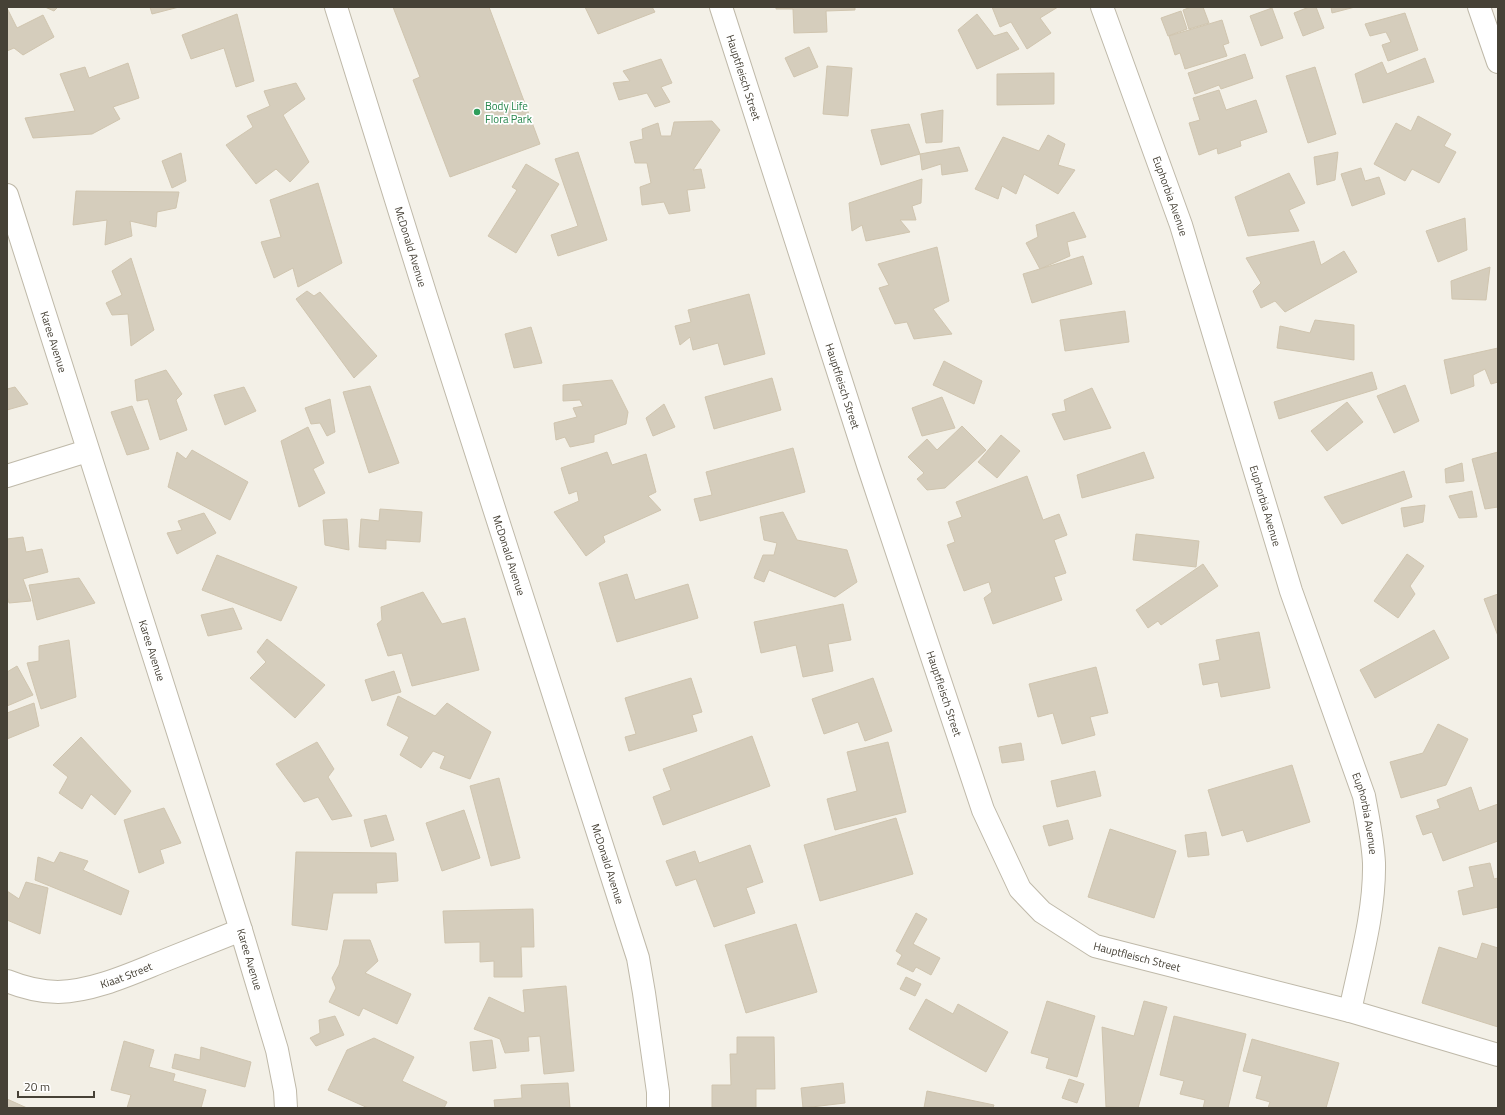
<svg xmlns="http://www.w3.org/2000/svg" width="1505" height="1115" font-family="'Titillium Web',sans-serif">
<rect width="100%" height="100%" fill="#f3f0e7"/>
<g fill="#d5cdbc" stroke="#d0c5af">
<polygon points="45,7 58,7 54,11"/>
<polygon points="150,7 179,7 152,14"/>
<polygon points="393,7 489,7 540,144 450,177 413,80 420,77"/>
<polygon points="585,7 652,7 655,12 598,34"/>
<polygon points="776,7 855,7 855,10 826,11 827,32 794,33 793,9 776,9"/>
<polygon points="992,7 1058,7 1040,18 1051,33 1027,49 1011,22 1000,27"/>
<polygon points="1191,7 1203,7 1209,23 1189,29 1183,10"/>
<polygon points="1309,7 1316,7 1324,28 1303,36 1294,13"/>
<polygon points="1331,7 1355,7 1332,13"/>
<polygon points="7,8 17,28 43,15 54,37 23,55 14,48 7,51"/>
<polygon points="1272,8 1283,38 1261,46 1250,16"/>
<polygon points="1181,11 1187,29 1168,36 1161,18"/>
<polygon points="1405,13 1418,50 1388,61 1382,45 1391,42 1386,32 1370,36 1365,24"/>
<polygon points="237,14 254,81 236,87 224,48 191,59 182,35"/>
<polygon points="977,14 994,36 1007,32 1019,49 977,69 958,30"/>
<polygon points="1222,20 1229,43 1223,45 1227,56 1185,69 1180,53 1175,55 1169,36"/>
<polygon points="809,47 818,67 794,77 785,58"/>
<polygon points="1245,54 1253,78 1221,89 1219,85 1195,94 1188,73"/>
<polygon points="1425,58 1434,82 1363,103 1355,74 1382,62 1387,74"/>
<polygon points="661,59 672,83 661,87 670,102 655,107 647,93 619,100 613,83 630,81 623,71"/>
<polygon points="128,63 139,98 113,107 120,119 92,134 33,138 25,118 75,111 60,74 85,67 89,78"/>
<polygon points="827,66 852,68 848,116 823,114"/>
<polygon points="1315,67 1336,134 1308,143 1286,76"/>
<polygon points="1054,73 1054,104 997,105 997,74"/>
<polygon points="296,83 305,99 283,115 309,162 290,182 276,169 256,184 226,145 253,127 247,116 270,106 264,91"/>
<polygon points="1219,90 1226,110 1256,100 1267,132 1240,141 1241,146 1218,154 1217,148 1199,155 1189,123 1200,120 1193,98"/>
<polygon points="943,110 942,142 926,143 921,114"/>
<polygon points="1418,116 1451,134 1444,146 1456,152 1439,183 1412,169 1405,181 1374,164 1396,123 1411,131"/>
<polygon points="712,121 720,130 693,170 701,169 705,188 687,190 690,211 669,214 664,202 642,205 640,187 651,183 647,163 635,163 630,142 643,139 642,129 658,123 661,136 671,136 674,122"/>
<polygon points="909,124 920,154 881,165 871,130"/>
<polygon points="1048,135 1065,144 1058,165 1075,170 1058,194 1024,174 1016,194 1002,186 998,199 975,189 1003,137 1039,151"/>
<polygon points="959,147 968,171 942,175 941,164 922,170 920,154"/>
<polygon points="578,152 607,240 558,256 551,235 578,226 555,159"/>
<polygon points="1338,152 1335,180 1317,185 1314,157"/>
<polygon points="181,153 186,181 172,188 162,161"/>
<polygon points="526,164 559,184 516,253 488,236 517,190 512,187"/>
<polygon points="1361,168 1365,181 1379,177 1385,194 1352,206 1341,174"/>
<polygon points="1289,173 1305,203 1289,210 1299,231 1248,236 1235,197"/>
<polygon points="922,179 921,203 912,206 916,220 900,220 910,232 866,241 862,225 852,231 849,203"/>
<polygon points="318,183 342,263 298,287 293,268 274,278 261,242 281,237 270,200"/>
<polygon points="76,191 179,192 176,208 157,212 156,227 130,221 132,236 105,245 107,220 73,225"/>
<polygon points="1074,212 1086,237 1067,242 1070,256 1040,269 1026,243 1038,237 1036,225"/>
<polygon points="1465,218 1467,250 1438,262 1426,231"/>
<polygon points="1314,241 1321,265 1344,251 1357,272 1285,312 1275,301 1261,308 1253,291 1261,283 1246,258"/>
<polygon points="937,247 949,301 933,309 952,334 914,339 907,322 895,324 879,288 889,285 878,264"/>
<polygon points="1083,256 1092,284 1032,303 1023,274"/>
<polygon points="131,258 154,330 131,346 128,314 112,315 106,303 122,295 112,271"/>
<polygon points="1490,267 1486,300 1452,299 1451,281"/>
<polygon points="307,291 314,296 320,292 377,356 354,378 296,299"/>
<polygon points="749,294 765,354 724,365 718,343 693,350 690,337 680,345 675,326 691,322 688,310"/>
<polygon points="1125,311 1129,342 1065,351 1060,320"/>
<polygon points="1315,320 1354,325 1354,360 1277,348 1280,326 1310,333"/>
<polygon points="531,327 542,363 514,368 505,334"/>
<polygon points="1498,348 1498,382 1491,384 1485,369 1473,375 1474,386 1451,394 1444,360"/>
<polygon points="944,361 982,381 974,404 933,385"/>
<polygon points="166,370 182,394 176,400 187,430 160,440 148,399 137,401 135,380"/>
<polygon points="1372,372 1377,389 1279,419 1274,402"/>
<polygon points="772,378 781,410 714,429 705,397"/>
<polygon points="612,380 628,412 626,424 594,435 594,442 570,447 565,437 556,440 554,423 577,417 573,408 583,406 580,400 563,401 563,385"/>
<polygon points="1405,385 1419,421 1394,433 1377,396"/>
<polygon points="370,386 399,463 369,473 343,392"/>
<polygon points="15,387 28,404 7,410 7,389"/>
<polygon points="244,387 256,411 225,425 214,395"/>
<polygon points="1092,388 1111,428 1064,440 1052,414 1066,411 1064,400"/>
<polygon points="942,397 955,428 922,436 912,408"/>
<polygon points="330,399 335,432 327,436 320,423 311,424 305,408"/>
<polygon points="1347,402 1363,422 1327,451 1311,431"/>
<polygon points="664,404 675,427 653,436 646,418"/>
<polygon points="132,406 149,449 127,455 111,412"/>
<polygon points="962,426 986,450 945,488 927,490 917,479 924,473 908,457 927,439 937,450"/>
<polygon points="308,427 324,463 313,469 325,493 299,507 281,441"/>
<polygon points="1001,435 1020,451 997,478 978,462"/>
<polygon points="793,448 805,492 700,521 694,499 712,495 706,472"/>
<polygon points="192,450 248,482 230,520 168,487 177,452 186,459"/>
<polygon points="607,452 612,465 646,454 656,492 648,496 661,510 603,536 605,542 586,556 554,512 579,501 577,491 569,494 561,468"/>
<polygon points="1144,452 1154,478 1082,498 1077,475"/>
<polygon points="1498,452 1498,507 1485,509 1472,459"/>
<polygon points="1462,463 1464,481 1446,483 1445,469"/>
<polygon points="1404,471 1412,497 1342,524 1324,497"/>
<polygon points="1027,476 1043,520 1059,514 1067,535 1054,540 1066,573 1054,577 1062,600 993,624 984,598 992,592 989,582 964,591 947,545 955,542 948,522 962,517 956,502"/>
<polygon points="1472,491 1477,517 1459,518 1449,496"/>
<polygon points="1425,505 1423,522 1404,527 1401,508"/>
<polygon points="380,509 422,512 420,542 386,540 386,549 359,547 361,519 379,521"/>
<polygon points="783,512 797,540 847,550 857,582 835,597 769,570 764,582 754,578 763,555 774,555 777,543 764,540 760,517"/>
<polygon points="204,513 216,533 177,554 167,533 182,530 178,521"/>
<polygon points="347,519 349,550 325,545 323,520"/>
<polygon points="1136,534 1199,541 1196,567 1133,560"/>
<polygon points="23,537 26,552 42,549 48,572 23,579 31,601 9,603 7,596 7,539"/>
<polygon points="1407,554 1424,566 1410,586 1415,594 1398,618 1374,601"/>
<polygon points="217,555 297,587 281,621 202,590"/>
<polygon points="1203,564 1218,586 1161,625 1158,621 1148,628 1136,610"/>
<polygon points="627,574 635,600 688,584 698,618 617,642 599,583"/>
<polygon points="79,578 95,603 37,620 29,585"/>
<polygon points="423,592 442,624 465,618 479,670 412,686 402,653 388,656 377,624 382,620 381,607"/>
<polygon points="1498,594 1498,636 1484,599"/>
<polygon points="843,604 851,640 828,644 833,671 803,677 796,645 761,653 754,622"/>
<polygon points="233,608 242,629 208,636 201,615"/>
<polygon points="1434,630 1449,658 1375,698 1360,670"/>
<polygon points="1259,632 1270,688 1221,697 1218,682 1203,685 1199,664 1220,660 1216,640"/>
<polygon points="267,639 325,685 295,718 250,678 266,662 257,652"/>
<polygon points="69,640 76,697 41,709 27,663 39,661 39,646"/>
<polygon points="17,666 33,695 7,706 7,672"/>
<polygon points="1096,667 1108,713 1090,717 1095,735 1062,744 1053,713 1038,717 1029,684"/>
<polygon points="394,671 401,692 372,701 365,680"/>
<polygon points="691,678 702,712 692,715 697,731 629,751 625,737 636,734 625,698"/>
<polygon points="873,678 892,731 865,741 858,722 824,734 812,699"/>
<polygon points="398,696 435,716 447,703 491,732 470,779 440,768 445,756 433,751 421,768 400,755 409,737 387,725"/>
<polygon points="34,703 39,726 7,739 7,713"/>
<polygon points="1438,724 1468,739 1446,785 1401,798 1390,762 1423,753"/>
<polygon points="752,736 770,786 663,825 653,797 671,790 663,769"/>
<polygon points="81,737 131,791 115,815 91,794 82,809 59,793 68,777 53,765"/>
<polygon points="317,742 334,769 328,777 352,816 332,820 318,797 304,802 276,764"/>
<polygon points="888,742 906,812 835,830 827,799 857,791 847,752"/>
<polygon points="1021,743 1024,760 1002,763 999,747"/>
<polygon points="1292,765 1310,822 1247,842 1243,830 1222,836 1208,790"/>
<polygon points="1095,771 1101,796 1057,807 1051,781"/>
<polygon points="499,778 520,858 491,866 470,786"/>
<polygon points="1471,787 1479,811 1498,804 1498,841 1443,861 1432,832 1423,835 1416,816 1440,808 1437,800"/>
<polygon points="164,808 181,843 160,850 164,863 139,873 124,820"/>
<polygon points="464,810 480,858 442,871 426,823"/>
<polygon points="386,815 394,840 371,847 364,820"/>
<polygon points="896,818 913,874 820,901 804,845"/>
<polygon points="1068,820 1073,839 1049,846 1043,826"/>
<polygon points="1110,829 1176,851 1154,918 1088,897"/>
<polygon points="1206,832 1209,855 1188,857 1185,835"/>
<polygon points="750,845 763,882 746,888 755,913 714,927 696,879 676,886 666,861 695,851 699,863"/>
<polygon points="60,852 88,861 83,870 129,891 121,915 35,880 38,857 54,863"/>
<polygon points="296,852 396,853 398,881 376,883 377,893 333,893 327,930 292,925"/>
<polygon points="1490,863 1494,879 1498,878 1498,907 1463,915 1458,891 1474,887 1469,867"/>
<polygon points="26,882 48,888 40,934 7,920 7,891 19,899"/>
<polygon points="533,909 534,947 521,947 522,977 494,977 494,961 480,962 480,942 445,943 443,911"/>
<polygon points="916,913 927,919 913,944 940,958 931,975 916,967 913,972 897,964 902,955 896,951"/>
<polygon points="796,924 817,992 746,1013 725,945"/>
<polygon points="344,940 370,940 378,961 365,973 411,994 397,1024 363,1008 359,1016 329,1002 336,988 332,978 339,965"/>
<polygon points="1482,943 1498,948 1498,1027 1422,1003 1439,947 1477,959"/>
<polygon points="906,977 921,984 915,996 900,989"/>
<polygon points="566,986 574,1071 544,1074 540,1036 528,1037 529,1051 505,1053 500,1039 474,1029 489,997 523,1013 525,1012 523,990"/>
<polygon points="926,999 953,1014 958,1004 1008,1032 986,1072 909,1029"/>
<polygon points="1047,1001 1095,1016 1077,1077 1046,1068 1049,1058 1031,1053"/>
<polygon points="1144,1001 1167,1007 1138,1108 1106,1107 1102,1027 1134,1036"/>
<polygon points="335,1016 344,1035 316,1046 310,1038 320,1033 319,1020"/>
<polygon points="1174,1016 1246,1034 1228,1108 1203,1108 1205,1100 1180,1094 1184,1081 1160,1075"/>
<polygon points="737,1037 774,1037 775,1089 756,1089 756,1108 712,1108 712,1085 731,1085 730,1054 737,1054"/>
<polygon points="374,1038 414,1057 402,1081 447,1102 444,1108 368,1108 328,1090 347,1050"/>
<polygon points="1252,1039 1339,1063 1326,1108 1268,1108 1270,1102 1256,1098 1262,1076 1243,1071"/>
<polygon points="492,1040 496,1068 473,1071 470,1042"/>
<polygon points="124,1041 154,1050 149,1067 175,1074 173,1081 206,1090 201,1108 127,1108 131,1095 111,1090"/>
<polygon points="201,1047 251,1062 245,1087 172,1068 175,1054 200,1060"/>
<polygon points="1069,1079 1084,1084 1077,1103 1062,1098"/>
<polygon points="568,1083 570,1108 495,1108 494,1100 522,1098 521,1085"/>
<polygon points="843,1083 845,1103 803,1108 801,1088"/>
<polygon points="927,1091 994,1105 993,1108 924,1108"/>
<polygon points="7,1099 27,1108 7,1108"/>
</g>
<g fill="none" stroke-linecap="round" stroke-linejoin="round">
<g stroke="#bfb9a9" stroke-width="24">
<g id="street">
<path id="s1" d="M336,7L426,296L638,958L644,993L658,1092V1108"/>
<path id="s2" d="M721,7L869,468L983,810L1020,889L1042,912L1095,946L1350,1011L1498,1055"/>
<path id="s3" d="M1102,7L1181,225L1291,591L1364,796C1368,818 1373,841 1374,863C1375,912 1360,963 1350,1011"/>
<polyline points="1479,7 1498,62"/>
<path id="s4" d="M7,195L241,930L277,1050L285,1091L286,1108"/>
<polyline points="7,476 87,451"/>
<path id="s5" d="M7,981C22,987 41,992 58,992C92,991 126,976 158,963C185,952 213,941 241,930"/>
</g>
</g>
<use href="#street" stroke="#fff" stroke-width="22"/>
</g>
<circle fill="#2e9e5b" stroke="#fff" stroke-width="1.5" cx="477" cy="112" r="4"/>
<g text-anchor="middle" stroke-width="3.5" stroke-linejoin="round" paint-order="stroke">
<g font-size="11" fill="#464136" stroke="#fff">
<text dy="4" stroke="none"><textPath href="#s2" startOffset="74">Hauptfleisch Street</textPath></text>
<text dy="4" stroke="none"><textPath href="#s3" startOffset="201">Euphorbia Avenue</textPath></text>
<text dy="4" stroke="none"><textPath href="#s1" startOffset="251">McDonald Avenue</textPath></text>
<text dy="4" stroke="none"><textPath href="#s4" startOffset="154">Karee Avenue</textPath></text>
<text dy="4" stroke="none"><textPath href="#s2" startOffset="398">Hauptfleisch Street</textPath></text>
<text dy="4" stroke="none"><textPath href="#s3" startOffset="525">Euphorbia Avenue</textPath></text>
<text dy="4" stroke="none"><textPath href="#s1" startOffset="575">McDonald Avenue</textPath></text>
<text dy="4" stroke="none"><textPath href="#s4" startOffset="478">Karee Avenue</textPath></text>
<text dy="4" stroke="none"><textPath href="#s2" startOffset="722">Hauptfleisch Street</textPath></text>
<text dy="4" stroke="none"><textPath href="#s3" startOffset="849">Euphorbia Avenue</textPath></text>
<text dy="4" stroke="none"><textPath href="#s1" startOffset="899">McDonald Avenue</textPath></text>
<text dy="4" stroke="none"><textPath href="#s2" startOffset="1070">Hauptfleisch Street</textPath></text>
<text dy="4" stroke="none"><textPath href="#s4" startOffset="802">Karee Avenue</textPath></text>
<text dy="4" stroke="none"><textPath href="#s5" startOffset="123">Kiaat Street</textPath></text>
</g>
<g font-size="11" fill="#27864d" stroke="#fff" text-anchor="start">
<text x="485" y="110">Body Life<tspan x="485" dy="13">Flora Park</tspan></text>
</g>
</g>
<rect width="1505" height="1115" fill="none" stroke="#464136" stroke-width="16"/>
<path d="M18 1091v6h76v-6" fill="none" stroke="#464136" stroke-width="2"/>
<text x="24" y="1091" font-size="12" fill="#464136" stroke="#ffffff" stroke-width="3" paint-order="stroke">20 m</text>
</svg>
